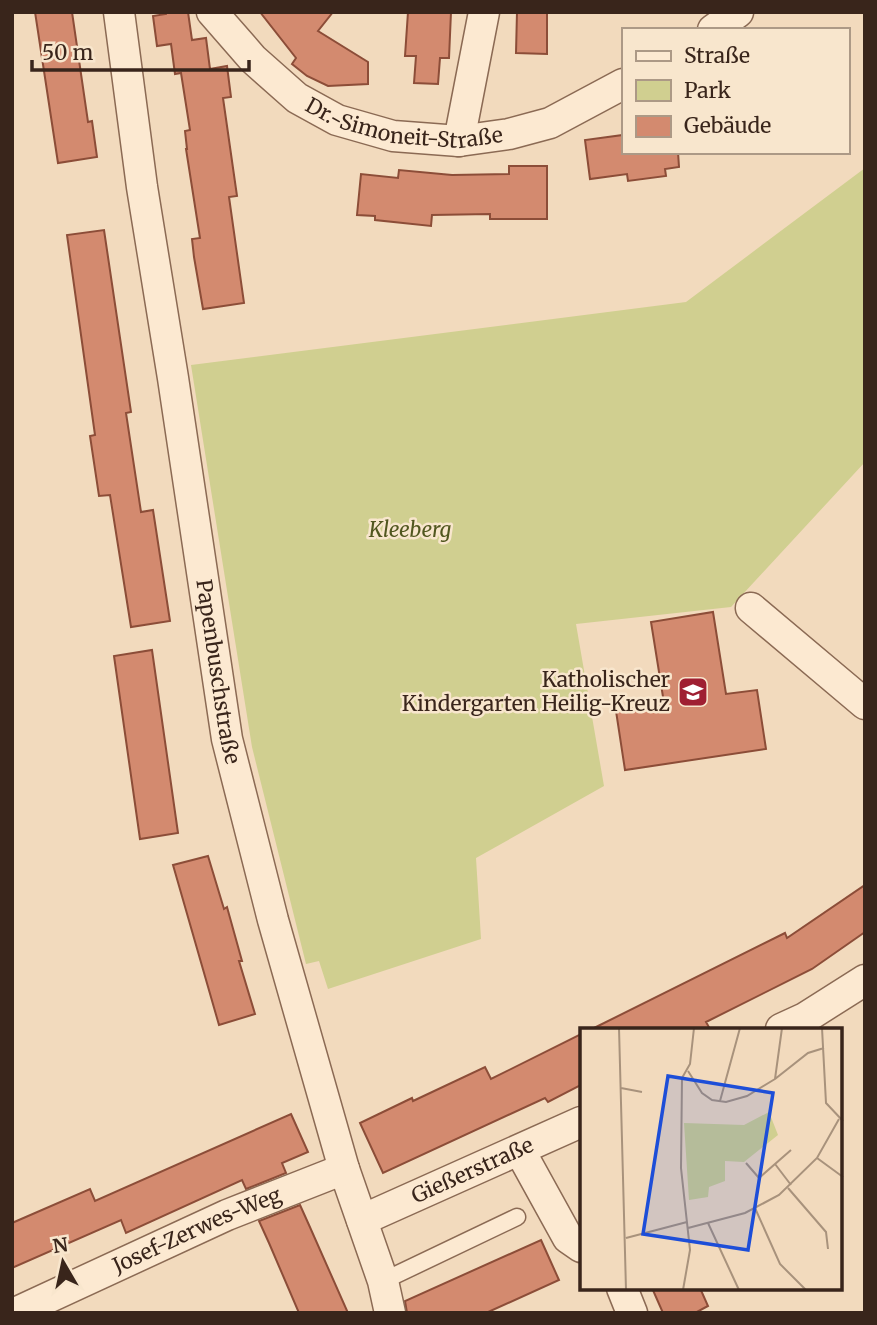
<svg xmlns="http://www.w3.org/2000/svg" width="877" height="1325" font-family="Merriweather,serif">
<rect width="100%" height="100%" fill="#f2dabd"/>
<polygon fill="#d0cf90" points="865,168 865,462 731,607 576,624 604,786 476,858 481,939 328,989 319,961 306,964 252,747 191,365 686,302"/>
<g fill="#d38a6f" stroke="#8c4d38" stroke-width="2">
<polygon points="35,12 72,12 88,122 92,121 97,157 58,163"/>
<polygon points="166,12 188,12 192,40 206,38 210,69 227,66 231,97 223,98 237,196 229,197 244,303 203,309 194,257 192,239 200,238 186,149 187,149 185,131 190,130 181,73 175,74 171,44 157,46 153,16 166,14"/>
<polygon points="260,12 333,12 318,31 368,62 368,84 328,86 307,76 292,64 296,58"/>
<polygon points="408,12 451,12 449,58 440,58 438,84 414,83 416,56 405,56"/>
<polygon points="517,12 547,12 547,54 516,53"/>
<polygon points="623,135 623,152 678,152 679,167 665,169 666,176 628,181 627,174 590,179 585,140"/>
<polygon points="509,166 547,166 547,219 490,219 490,214 432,215 431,226 375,220 375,216 357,215 361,174 398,178 399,170 452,175 509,174"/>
<polygon points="104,230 131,412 126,413 141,512 153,510 170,621 131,627 110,495 99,496 90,436 95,435 67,235"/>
<polygon points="713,612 726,694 757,690 766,749 625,770 616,711 664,703 651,622"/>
<polygon points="152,650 178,833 140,839 114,656"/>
<polygon points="208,856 224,909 227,907 242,961 239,961 255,1014 219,1025 173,865"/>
<polygon points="865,885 865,932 812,969 706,1022 710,1029 592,1029 785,933 787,938"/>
<polygon points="581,1034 581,1085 548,1102 545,1098 383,1173 360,1123 412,1098 413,1101 485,1067 491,1079"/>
<polygon points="291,1114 308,1152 282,1163 286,1173 246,1189 242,1180 126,1233 121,1220 12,1268 12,1223 90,1189 95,1201"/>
<polygon points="300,1205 309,1225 348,1313 299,1313 269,1243 259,1221"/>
<polygon points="541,1240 559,1280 486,1313 407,1313 405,1301"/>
<polygon points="652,1288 700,1288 708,1306 695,1313 663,1313"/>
</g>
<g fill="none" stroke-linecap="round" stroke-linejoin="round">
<g stroke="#8b6a54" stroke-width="19">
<polyline id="service" points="383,1281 517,1217"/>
</g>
<g stroke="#8b6a54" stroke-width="33">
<g id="minor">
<path id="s1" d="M119,12L142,187L173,378L227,739L273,920L344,1169L383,1281L390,1313"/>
<path id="s2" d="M212,12L253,59L297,98L337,120L393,136L459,141L509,134L550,123L623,84"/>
<polyline points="713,30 738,12"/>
<polyline points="459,141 484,12"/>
<polyline points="751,608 865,704"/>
<polyline points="781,1029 805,1018 865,980"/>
<polyline points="520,1151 568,1238 581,1247"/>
<path id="s3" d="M362,1220L581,1122"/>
<polyline points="622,1288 632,1313"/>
<path id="s4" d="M15,1313L227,1215L344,1169"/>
</g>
</g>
<use href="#service" stroke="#fce9d1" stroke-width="16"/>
<use href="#minor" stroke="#fce9d1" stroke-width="30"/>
</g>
<defs>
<g id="school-square" transform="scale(1.575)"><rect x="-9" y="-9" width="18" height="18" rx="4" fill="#9f1f32" stroke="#f8e6cd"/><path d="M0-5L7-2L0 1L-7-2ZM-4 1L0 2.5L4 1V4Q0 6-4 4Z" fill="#fff"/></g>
</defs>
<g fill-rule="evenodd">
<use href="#school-square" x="693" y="692"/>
</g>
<g text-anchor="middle" stroke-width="5" stroke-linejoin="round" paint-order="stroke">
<g font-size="21" fill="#39251b" stroke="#f8e6cd">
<text dy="7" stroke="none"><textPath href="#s2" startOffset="234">Dr.-Simoneit-Straße</textPath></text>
<text dy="7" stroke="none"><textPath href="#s1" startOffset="667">Papenbuschstraße</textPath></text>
<text dy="7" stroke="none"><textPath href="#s3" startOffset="121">Gießerstraße</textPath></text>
<text dy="7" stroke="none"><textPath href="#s4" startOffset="200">Josef-Zerwes-Weg</textPath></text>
</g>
<g font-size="21" font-style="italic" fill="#51571f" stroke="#f8e6cd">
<text x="410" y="537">Kleeberg</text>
</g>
<g font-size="21" fill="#39251b" stroke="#f8e6cd" text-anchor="end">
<text x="670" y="687">Katholischer<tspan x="670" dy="24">Kindergarten Heilig-Kreuz</tspan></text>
</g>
</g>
<g transform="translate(580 1028)">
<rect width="262" height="262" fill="#f2dabd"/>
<path d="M189,84L198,107L164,134L145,133V153L129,159L128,169L109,172L104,95L164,97Z" fill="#d0cf90"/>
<path fill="none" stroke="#a8927c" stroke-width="2" d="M39,0L46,262M242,0L246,75L263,93M108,43L122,65L132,72L146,74L167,68L195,51L202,0M195,51L228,25L244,20M41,60L62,64M140,73L160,0M237,130L263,149M166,135L179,150L211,122M195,136L211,157M208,160L246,204L248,221M175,180L200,236L226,262M0,194V221M128,195L159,262M108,200L165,185L199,167L237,130L259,91M46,210L107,194M103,262L110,222L101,140L102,50L110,36L114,0"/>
<path fill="#1d4ed8" fill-opacity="0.15" stroke="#1d4ed8" stroke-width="3.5" d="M88,48L193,65L168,222L63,206Z"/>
<rect width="262" height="262" fill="none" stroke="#39251b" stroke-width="3.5"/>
</g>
<rect width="877" height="1325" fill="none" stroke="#39251b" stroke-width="28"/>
<rect x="622" y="28" width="228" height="126" fill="#f8e6cd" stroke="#ac9986" stroke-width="2"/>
<rect x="636" y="51" width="35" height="10" fill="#fce9d1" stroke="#ac9986" stroke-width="2"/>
<text x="684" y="63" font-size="21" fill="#39251b">Straße</text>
<rect x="636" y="80" width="35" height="21" fill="#d0cf90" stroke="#ac9986" stroke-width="2"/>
<text x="684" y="98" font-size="21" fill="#39251b">Park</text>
<rect x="636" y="116" width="35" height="21" fill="#d38a6f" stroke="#ac9986" stroke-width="2"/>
<text x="684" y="133" font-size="21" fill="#39251b">Gebäude</text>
<g transform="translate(63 1262) rotate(351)" stroke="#f8e6cd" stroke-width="5" paint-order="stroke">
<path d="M0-5L12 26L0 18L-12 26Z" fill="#39251b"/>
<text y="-10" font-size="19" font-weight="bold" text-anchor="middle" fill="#39251b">N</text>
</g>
<path d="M32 60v10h217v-10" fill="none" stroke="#39251b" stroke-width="3.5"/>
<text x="42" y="60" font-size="21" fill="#39251b" stroke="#f8e6cd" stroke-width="5" paint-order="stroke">50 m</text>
</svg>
